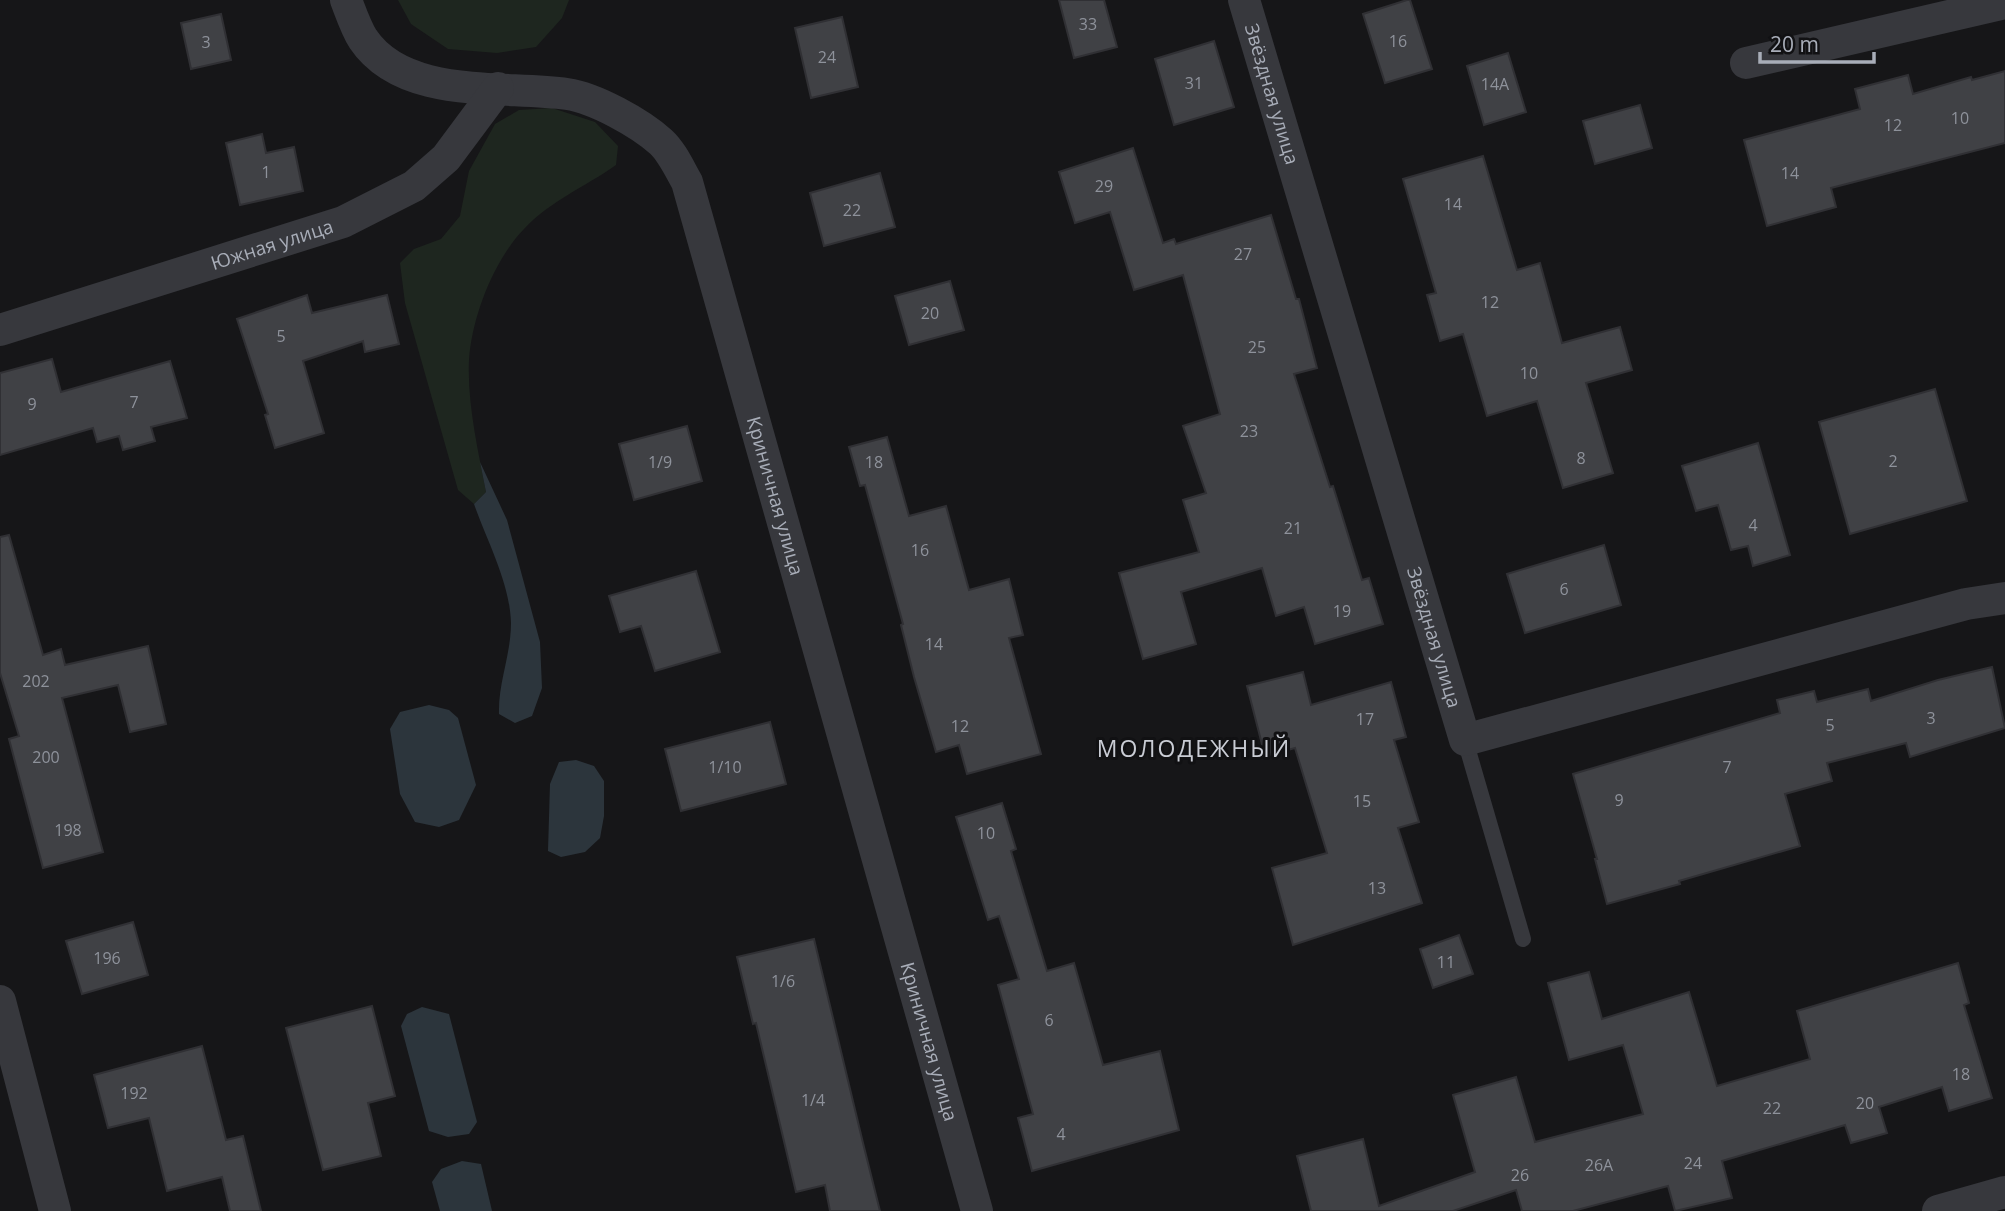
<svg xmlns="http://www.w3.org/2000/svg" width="2005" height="1211" font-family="'Open Sans',sans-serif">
<rect width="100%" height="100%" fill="#161618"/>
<g fill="#1e261f">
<polygon points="398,0 569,0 562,18 536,47 497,53 448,49 411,24"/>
<path d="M552,108L595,122L618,146L616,165C585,187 550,201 524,229C494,260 472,316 469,360C467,403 478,450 486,492L474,504L458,490L405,303L400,263L414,249L441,239L460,216L469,171L495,124L519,110Z"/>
</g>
<g fill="#2c353c">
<path d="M480,462L507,520L540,642L542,688L532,716L515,723L499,714C498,683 511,655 511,623C510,583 487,541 474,504L486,492Z"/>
<polygon points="429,705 449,710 458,718 476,785 459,820 439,827 415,822 400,794 390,729 400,712"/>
<polygon points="576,760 594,766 604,781 604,816 600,838 585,852 561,857 548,851 550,784 559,762"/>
<polygon points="422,1007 449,1014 477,1122 469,1134 448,1137 429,1131 401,1026 407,1014"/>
<polygon points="462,1161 481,1164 492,1211 440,1211 432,1182 441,1169"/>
</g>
<g fill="#404145" stroke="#303034" stroke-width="2">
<polygon points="1059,0 1104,0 1117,47 1074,58"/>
<polygon points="1407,0 1410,0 1432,69 1385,83 1363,14"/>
<polygon points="221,14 231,60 191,69 181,23"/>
<polygon points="842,17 858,87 811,98 795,28"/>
<polygon points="1214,41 1234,107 1174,125 1155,59"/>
<polygon points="1508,53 1526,112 1484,125 1467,66"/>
<polygon points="2005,71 2005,143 1831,188 1836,207 1767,226 1744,140 1860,109 1855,89 1908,75 1913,94 1971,77 1972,80"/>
<polygon points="1640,105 1652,148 1595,164 1583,121"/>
<polygon points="262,134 266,153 294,147 303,191 240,205 226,143"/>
<polygon points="1133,148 1163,243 1174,239 1176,244 1271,215 1296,299 1299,299 1317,368 1294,374 1330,487 1333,486 1362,580 1369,578 1383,624 1315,644 1304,607 1276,616 1262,568 1181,592 1196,644 1143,659 1119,573 1199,552 1183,500 1206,493 1183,426 1220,414 1183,275 1134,290 1110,212 1075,223 1059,172"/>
<polygon points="1483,156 1517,270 1540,263 1562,343 1620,327 1632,370 1586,383 1613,473 1563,488 1537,401 1487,416 1463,334 1440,341 1427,295 1436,293 1403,179"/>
<polygon points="880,173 895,227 824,246 810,193"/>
<polygon points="950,281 964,330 909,345 895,296"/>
<polygon points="307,295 312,313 387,295 399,344 365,352 363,341 303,361 324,433 275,448 265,415 268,414 237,319"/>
<polygon points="52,359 61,392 170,361 187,418 151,427 155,441 123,450 119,436 97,442 93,428 0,455 0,373"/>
<polygon points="1935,389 1967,501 1850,534 1819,422"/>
<polygon points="687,426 702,481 634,500 619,444"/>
<polygon points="887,437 909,516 946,506 969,590 1009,579 1023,635 1009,638 1041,754 967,774 959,745 936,752 914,677 901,625 903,624 865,485 860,486 849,447"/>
<polygon points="1758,443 1790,555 1753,566 1748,546 1731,550 1718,505 1696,511 1682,466"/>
<polygon points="9,535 43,655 61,649 65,665 148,646 166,724 130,732 118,685 62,698 103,852 43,868 9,739 19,736 0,673 0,537"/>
<polygon points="1604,545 1621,605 1525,633 1507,574"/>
<polygon points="696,571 720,652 655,671 641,626 620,632 609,596"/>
<polygon points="1992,667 2005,728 1910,757 1906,743 1827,763 1832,781 1785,794 1800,846 1679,881 1680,884 1607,904 1595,859 1597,859 1573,774 1780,713 1777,700 1814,691 1817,702 1868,689 1871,701 1938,680"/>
<polygon points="1303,672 1311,705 1391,682 1406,737 1394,740 1419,822 1398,828 1422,903 1293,945 1272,868 1327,853 1295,748 1265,756 1247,686"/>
<polygon points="770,722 786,784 681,811 665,749"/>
<polygon points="1002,803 1016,849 1011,851 1047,971 1074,963 1103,1065 1160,1051 1179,1130 1032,1171 1018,1118 1033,1114 998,985 1019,979 999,916 988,920 956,817"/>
<polygon points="133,922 148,975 82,994 66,941"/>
<polygon points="1459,935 1473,974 1433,988 1420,949"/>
<polygon points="814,939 863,1143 880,1211 830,1211 825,1185 796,1192 756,1023 753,1024 737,957"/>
<polygon points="1958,963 1969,1003 1964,1005 1992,1098 1949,1111 1942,1087 1879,1107 1887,1133 1851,1143 1845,1125 1722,1161 1732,1198 1675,1211 1668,1186 1573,1211 1522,1211 1516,1190 1453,1211 1311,1211 1297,1156 1363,1139 1379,1206 1475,1172 1453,1095 1516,1077 1535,1142 1643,1114 1623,1045 1569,1060 1548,983 1589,972 1602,1019 1689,992 1717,1086 1810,1059 1797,1011"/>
<polygon points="372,1006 395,1096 368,1103 381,1156 323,1170 286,1028"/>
<polygon points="202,1046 226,1140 243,1136 261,1211 230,1211 222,1177 167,1191 149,1118 108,1128 94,1075"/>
</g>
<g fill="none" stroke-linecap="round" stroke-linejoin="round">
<polyline stroke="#37383d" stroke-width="16" points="1465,740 1523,939"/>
<g stroke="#37383d" stroke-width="32">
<path id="s1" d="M346,0C351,13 356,28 363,39C404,100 503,85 567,94C595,98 640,123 661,142C672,152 680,170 687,182L977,1211"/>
<path id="s2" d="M1244,0L1465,740L1966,604L2005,598"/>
<polyline points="1746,63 2005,3"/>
<path id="s3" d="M0,330L343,222L414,186L446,158L498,88"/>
<polyline points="0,1001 55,1211"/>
<polyline points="1938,1211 2005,1192"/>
</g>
</g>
<g text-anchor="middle" stroke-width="6" stroke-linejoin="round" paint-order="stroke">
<g font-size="16" fill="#8e929b">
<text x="1088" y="30">33</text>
<text x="1398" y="47">16</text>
<text x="206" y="48">3</text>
<text x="827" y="63">24</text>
<text x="1194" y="89">31</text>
<text x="1495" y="90">14А</text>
<text x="1960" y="124">10</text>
<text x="1893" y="131">12</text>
<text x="266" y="178">1</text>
<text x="1790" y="179">14</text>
<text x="1104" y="192">29</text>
<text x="1453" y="210">14</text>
<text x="852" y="216">22</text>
<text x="1243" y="260">27</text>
<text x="1490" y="308">12</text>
<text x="930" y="319">20</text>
<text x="281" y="342">5</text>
<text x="1257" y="353">25</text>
<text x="1529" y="379">10</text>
<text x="134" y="408">7</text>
<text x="32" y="410">9</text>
<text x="1249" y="437">23</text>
<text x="1581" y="464">8</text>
<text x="1893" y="467">2</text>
<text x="660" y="468">1/9</text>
<text x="874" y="468">18</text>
<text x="1753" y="531">4</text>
<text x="1293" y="534">21</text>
<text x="920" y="556">16</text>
<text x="1564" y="595">6</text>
<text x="1342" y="617">19</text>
<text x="934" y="650">14</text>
<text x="36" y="687">202</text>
<text x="1931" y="724">3</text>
<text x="1365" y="725">17</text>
<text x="1830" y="731">5</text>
<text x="960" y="732">12</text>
<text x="46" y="763">200</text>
<text x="725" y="773">1/10</text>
<text x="1727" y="773">7</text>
<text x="1619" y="806">9</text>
<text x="1362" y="807">15</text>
<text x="68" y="836">198</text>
<text x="986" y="839">10</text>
<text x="1377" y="894">13</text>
<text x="107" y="964">196</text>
<text x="1446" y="968">11</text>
<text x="783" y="987">1/6</text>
<text x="1049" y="1026">6</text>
<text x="1961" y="1080">18</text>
<text x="134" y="1099">192</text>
<text x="813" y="1106">1/4</text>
<text x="1865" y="1109">20</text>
<text x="1772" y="1114">22</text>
<text x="1061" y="1140">4</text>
<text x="1693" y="1169">24</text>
<text x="1599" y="1171">26А</text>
<text x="1520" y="1181">26</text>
</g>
<g font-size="19" fill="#a8adb8" stroke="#111113">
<text dy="7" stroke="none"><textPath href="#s2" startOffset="98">Звёздная улица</textPath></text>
<text dy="7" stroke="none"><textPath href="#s3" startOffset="285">Южная улица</textPath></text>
<text dy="7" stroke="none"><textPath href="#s1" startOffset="742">Криничная улица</textPath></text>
<text dy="7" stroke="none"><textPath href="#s2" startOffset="665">Звёздная улица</textPath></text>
<text dy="7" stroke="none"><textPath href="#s1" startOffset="1309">Криничная улица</textPath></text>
</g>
<g font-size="23" letter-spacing="2" fill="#c9ccd4" stroke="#111113">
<text x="1194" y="757">МОЛОДЕЖНЫЙ</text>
</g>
</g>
<path d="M1760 52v10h114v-10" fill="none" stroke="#a8adb8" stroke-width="3.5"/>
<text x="1770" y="52" font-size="21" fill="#a8adb8" stroke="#111113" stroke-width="5" paint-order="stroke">20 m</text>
</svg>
